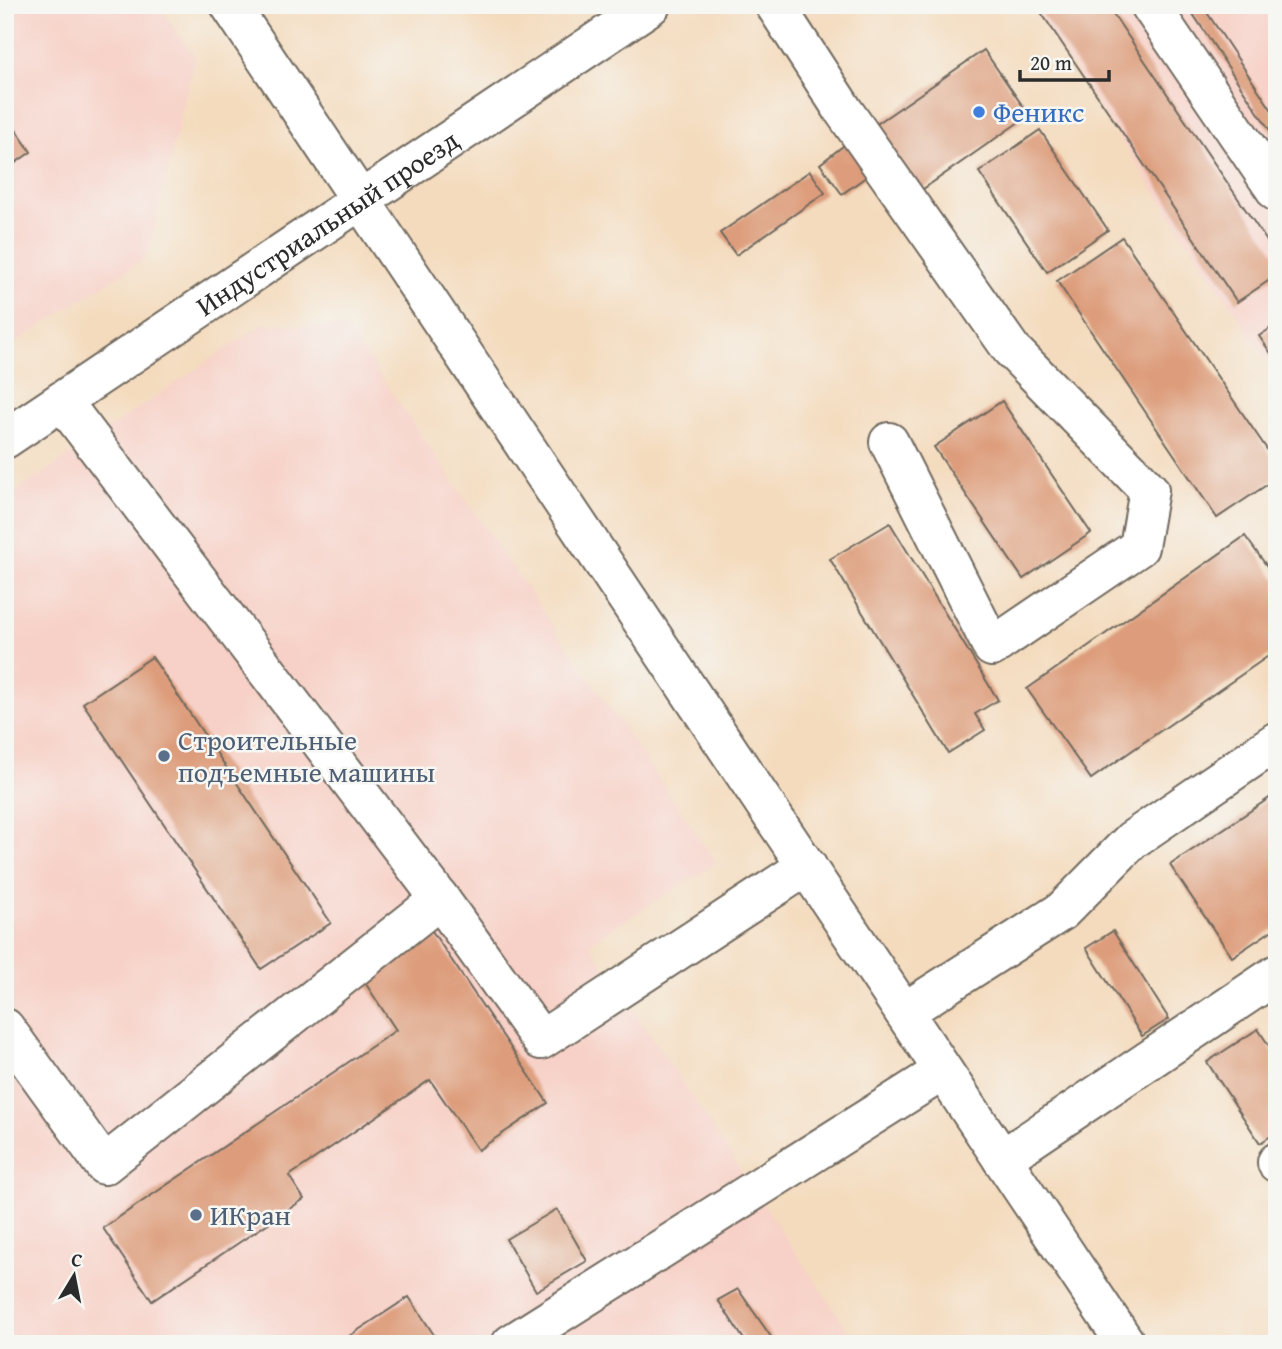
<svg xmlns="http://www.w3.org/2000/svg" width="1282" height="1349" font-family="'Gentium Book Plus',serif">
<rect width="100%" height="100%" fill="#f6f6f2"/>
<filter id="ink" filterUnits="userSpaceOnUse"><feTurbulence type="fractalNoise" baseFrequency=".0143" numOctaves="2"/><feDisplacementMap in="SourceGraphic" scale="14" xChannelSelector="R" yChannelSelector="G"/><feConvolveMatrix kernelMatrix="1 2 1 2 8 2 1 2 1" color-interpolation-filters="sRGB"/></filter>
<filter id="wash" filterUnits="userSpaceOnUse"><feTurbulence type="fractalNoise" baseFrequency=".00686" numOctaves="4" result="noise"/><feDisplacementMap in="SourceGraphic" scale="28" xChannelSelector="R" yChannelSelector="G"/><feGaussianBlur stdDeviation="1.57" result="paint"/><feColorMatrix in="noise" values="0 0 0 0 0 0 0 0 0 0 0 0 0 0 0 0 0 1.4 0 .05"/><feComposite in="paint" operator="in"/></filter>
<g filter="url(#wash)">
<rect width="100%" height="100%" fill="#f4dbbe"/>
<g fill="#f7d1c7">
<polygon points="5,5 159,5 195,57 147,257 5,350"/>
<polygon points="1031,5 1277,5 1277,375"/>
<polygon points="264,323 347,328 717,863 589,943 857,1344 5,1344 5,499"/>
</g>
<g id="blocks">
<g fill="#dd9d7b">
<polygon points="1036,5 1107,5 1277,256 1277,275 1237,302"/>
<polygon points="1187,5 1202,5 1277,118 1277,141"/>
<polygon points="984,50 1029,115 913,196 868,130"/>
<polygon points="5,114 31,152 5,170"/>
<polygon points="1040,130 1108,230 1047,272 979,172"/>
<polygon points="847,143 870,174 842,194 820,164"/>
<polygon points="810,171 825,193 736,255 720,233"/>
<polygon points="1122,237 1277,464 1277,478 1217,518 1057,281"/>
<polygon points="1277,324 1277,362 1259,336"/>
<polygon points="1002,401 1091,533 1023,579 934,447"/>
<polygon points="890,523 998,700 975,714 985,730 948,753 830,559"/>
<polygon points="1245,536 1277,580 1277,650 1091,779 1027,689"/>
<polygon points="152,657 331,923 261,969 83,703"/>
<polygon points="1277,793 1277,927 1232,957 1170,865"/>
<polygon points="430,928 548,1103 478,1150 430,1080 289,1176 304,1199 152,1301 103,1228 396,1030 360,975"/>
<polygon points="1113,931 1169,1019 1142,1036 1086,948"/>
<polygon points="1258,1029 1277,1058 1277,1132 1260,1143 1207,1062"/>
<polygon points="557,1209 587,1261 536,1291 506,1239"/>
<polygon points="738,1289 776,1344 747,1344 718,1300"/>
<polygon points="409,1297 440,1344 337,1344"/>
</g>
</g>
</g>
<g filter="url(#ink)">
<use href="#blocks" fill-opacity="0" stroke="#71695e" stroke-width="2"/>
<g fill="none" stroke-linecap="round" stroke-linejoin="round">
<g stroke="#71695e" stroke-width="42">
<g id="minor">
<polyline points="230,5 1126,1344"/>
<polyline points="775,5 843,110 1011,349 1149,490 1139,547 992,647 889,442"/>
<polyline points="1150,5 1277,192"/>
<path id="s1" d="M5,439L651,5"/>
<polyline points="440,899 541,1040 807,866"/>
<polyline points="904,1012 1062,911 1132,840 1277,741"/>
<polyline points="5,1028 104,1165 440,899 62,401"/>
<polyline points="1002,1159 1277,974"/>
<polyline points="1277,1163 1277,1162"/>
<polyline points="511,1344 943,1071"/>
</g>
</g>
<use href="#minor" stroke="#fff" stroke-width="38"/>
</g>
</g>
<circle fill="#3f7fe0" stroke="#f6f6f2" stroke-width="2.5" cx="979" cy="112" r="7"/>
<g fill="#5c6f8a" stroke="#f6f6f2" stroke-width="2.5">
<circle cx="164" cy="756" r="7"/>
<circle cx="196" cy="1215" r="7"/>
</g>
<g text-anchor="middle" stroke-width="5" stroke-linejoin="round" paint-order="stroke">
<g font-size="28" fill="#366cbe" stroke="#f6f6f2" text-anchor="start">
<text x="993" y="122">Феникс</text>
</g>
<g font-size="28" fill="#2b2b2b" stroke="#f6f6f2">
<text dy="10" stroke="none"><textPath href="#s1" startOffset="388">Индустриальный проезд</textPath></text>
</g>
<g font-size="28" fill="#4e5e75" stroke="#f6f6f2" text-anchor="start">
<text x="178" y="750">Строительные<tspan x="178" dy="32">подъемные машины</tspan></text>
<text x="210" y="1225">ИКран</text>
</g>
</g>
<rect width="1282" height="1349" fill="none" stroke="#f6f6f2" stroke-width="28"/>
<g transform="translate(74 1276) rotate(10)" stroke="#f6f6f2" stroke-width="5" paint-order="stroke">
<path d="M0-5L12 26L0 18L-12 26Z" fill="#2b2b2b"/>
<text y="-10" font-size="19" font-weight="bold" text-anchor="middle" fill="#2b2b2b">С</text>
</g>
<path d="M1020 70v10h89v-10" fill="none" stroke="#2b2b2b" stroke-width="3.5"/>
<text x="1030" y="70" font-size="21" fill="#2b2b2b" stroke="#f6f6f2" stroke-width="5" paint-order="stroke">20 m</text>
</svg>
